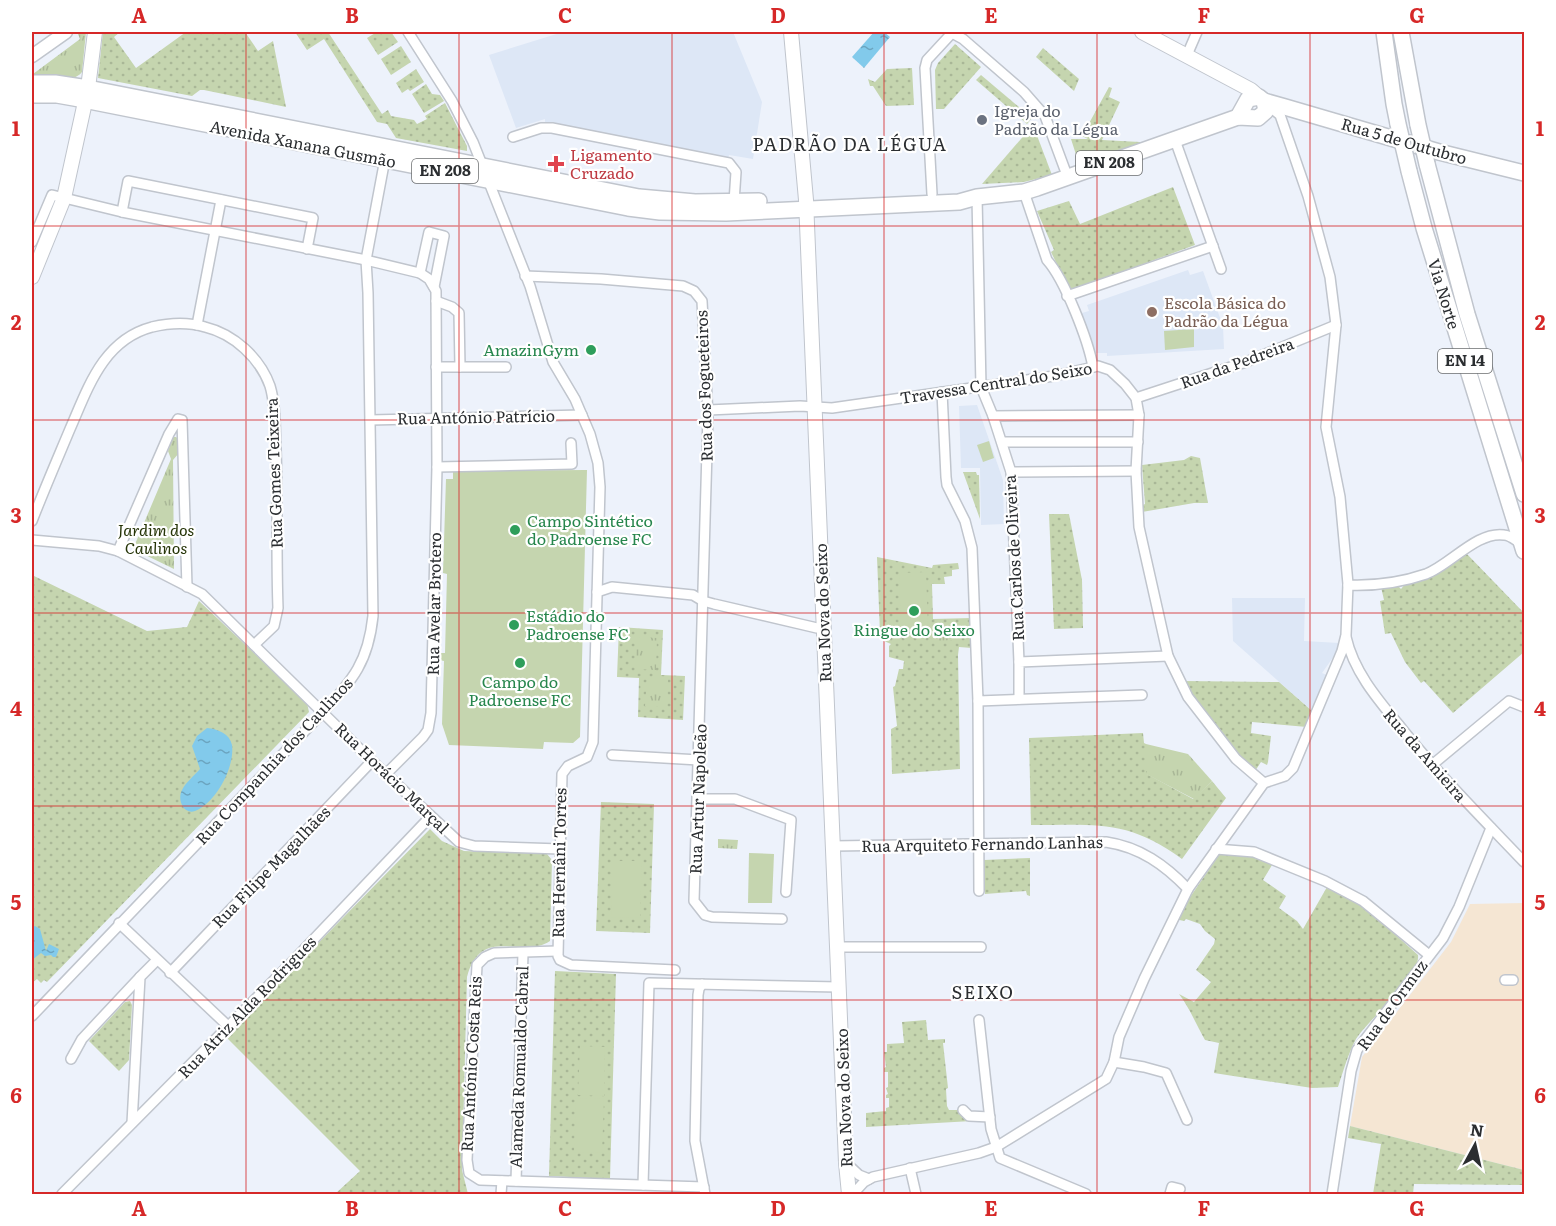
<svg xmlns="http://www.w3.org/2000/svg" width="1556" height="1226" font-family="Literata,serif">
<defs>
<pattern id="grass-dots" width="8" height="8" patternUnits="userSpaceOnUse" patternTransform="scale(1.5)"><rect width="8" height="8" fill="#c5d5af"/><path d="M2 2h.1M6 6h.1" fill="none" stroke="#a9b797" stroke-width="1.8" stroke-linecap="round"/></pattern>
<pattern id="park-tufts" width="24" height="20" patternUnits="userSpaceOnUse" patternTransform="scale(1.5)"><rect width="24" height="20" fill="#c5d5af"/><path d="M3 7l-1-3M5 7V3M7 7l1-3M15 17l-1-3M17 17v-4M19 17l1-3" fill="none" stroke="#a9b797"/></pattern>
<pattern id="water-ripples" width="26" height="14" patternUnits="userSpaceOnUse" patternTransform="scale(1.5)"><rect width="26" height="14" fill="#82caeb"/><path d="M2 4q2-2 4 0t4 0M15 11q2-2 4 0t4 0" fill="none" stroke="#6ba4bf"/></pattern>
</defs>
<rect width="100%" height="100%" fill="#edf2fb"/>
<polygon fill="#f5e6d3" points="1524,903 1524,1170 1350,1126 1362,1057 1451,942 1470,904"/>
<g fill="#dde7f6">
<polygon points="563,32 733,32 762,102 753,159 729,155 728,159 545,122 545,119 516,128 489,55"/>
<polygon points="1188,270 1190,275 1203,271 1223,326 1224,349 1107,356 1107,353 1094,353 1082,313 1089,311 1087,305"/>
<polygon points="977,405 1003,480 1004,524 981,525 980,468 961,468 959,406"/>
<polygon points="1232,598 1305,598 1304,641 1339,643 1339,649 1322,673 1329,676 1312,711 1233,641"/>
</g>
<g fill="url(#grass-dots)">
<polygon points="103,32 120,32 114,37 136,68 186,32 245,32 258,51 273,41 286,107 204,90 200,90 192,96 98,78"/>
<polygon points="295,32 328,32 382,114 388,110 391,116 414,120 417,124 427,119 425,116 445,103 467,146 467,151 396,138 387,124 377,122 324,39 307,50"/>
<polygon points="377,32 391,32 398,42 378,55 367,38"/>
<polygon points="955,44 981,67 944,109 936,109 935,70 938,63"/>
<polygon points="401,46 411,62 391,75 381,59"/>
<polygon points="1043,48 1079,79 1074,91 1036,57"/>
<polygon points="912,68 914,105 886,106 873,86 870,86 868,79 875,82 887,69"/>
<polygon points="416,69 424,82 410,91 408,89 402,93 396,83"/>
<polygon points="981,75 1032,118 1027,124 976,80"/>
<polygon points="426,84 432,94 440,95 444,101 424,113 412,94"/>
<polygon points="1109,87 1112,88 1109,97 1120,102 1102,140 1140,142 1140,144 1089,162 1079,164 1071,139 1088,139 1082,136"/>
<polygon points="1033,125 1052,175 1024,182 982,184"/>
<polygon points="1173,187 1195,245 1070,291 1051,252 1054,250 1037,211 1069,201 1080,224"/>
<polygon points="1191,456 1200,458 1208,503 1194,503 1142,512 1141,506 1145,504 1142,465 1184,460"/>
<polygon points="963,472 976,472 977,475 979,475 980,519"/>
<polygon points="1049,514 1069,514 1082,580 1083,628 1054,629"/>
<polygon points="1465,552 1524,613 1524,652 1453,713 1424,681 1421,683 1405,662 1391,633 1385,634 1380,601 1384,600 1381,587 1397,585 1401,589 1406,583"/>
<polygon points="877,557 932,568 933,565 958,563 959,569 952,570 952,576 944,577 945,584 932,584 933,619 972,618 972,648 959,647 958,655 960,769 892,774 891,729 897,726 893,687 895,686 899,669 903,669 904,661 889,657 889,646 891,644 884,641 880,634"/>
<polygon points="32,575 147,631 187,627 199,601 307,703 309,712 47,982 44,980 41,983 37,979 32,983"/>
<polygon points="619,627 663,630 661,675 685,676 683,720 638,717 639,678 617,677"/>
<polygon points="1183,681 1279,682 1312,711 1307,727 1252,722 1251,733 1271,736 1268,762 1267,765 1261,762 1255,771 1231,748 1193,700"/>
<path d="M1143,733L1144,743L1146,744L1147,774L1193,799L1212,781L1226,798L1182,859C1128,819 1095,825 1031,825L1029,738Z"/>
<polygon points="601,802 654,804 650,933 596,931"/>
<path d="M430,829L442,841L464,851L547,854L552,860L550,941C522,960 481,924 467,977L462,1170L468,1194H335L360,1171L226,1037Z"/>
<path d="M1221,852L1251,855L1272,865L1263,880L1286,896L1279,908L1297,921L1303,929L1327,887L1359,902L1418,955C1421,976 1368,1020 1356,1039C1348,1054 1343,1072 1338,1087L1312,1088L1214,1073L1219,1043L1205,1040C1196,1024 1189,1007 1179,994L1194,1002L1211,982L1196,970L1214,944L1215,939L1205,931L1200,924L1186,919L1184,921L1175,919Z"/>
<polygon points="1030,858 1030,896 1027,895 1026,891 985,894 984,860"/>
<polygon points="555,971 616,974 610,1179 549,1176"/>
<polygon points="125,1002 130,1001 132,1005 129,1060 119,1071 89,1041"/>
<polygon points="926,1020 928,1040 945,1039 945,1043 943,1043 948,1088 946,1089 947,1106 949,1110 960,1110 973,1118 972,1121 866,1127 866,1113 886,1111 886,1108 889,1107 889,1098 886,1098 886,1095 888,1094 886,1088 888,1087 888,1072 884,1072 884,1068 886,1067 884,1052 887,1052 887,1044 904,1043 902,1022"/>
<polygon points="1350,1126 1524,1170 1524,1185 1414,1184 1413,1194 1373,1194 1381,1144 1348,1138"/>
</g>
<g fill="url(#park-tufts)">
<path d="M81,32H86L82,72C72,85 46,78 32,78V73L33,74L80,39L78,34Z"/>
<polygon points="173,437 176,437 180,440 179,453 173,460 174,569 133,549 171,459 168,451"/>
<polygon points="936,626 955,626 955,640 936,641"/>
<polygon points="637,637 657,638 656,670 635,669"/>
<polygon points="647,679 668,679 667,707 645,706"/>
<polygon points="1146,744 1188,754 1212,781 1194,799 1146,774"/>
<polygon points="718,839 738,840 737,849 718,848"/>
</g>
<g fill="#c5d5af">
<polygon points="1194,329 1194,347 1165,350 1164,331"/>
<polygon points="989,441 994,458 983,462 977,445"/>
<polygon points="587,470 580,737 573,743 544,742 543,749 449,745 442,724 444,661 439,660 439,653 445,653 447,574 443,573 446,479 453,479 453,471"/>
<polygon points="926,572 928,627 901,628 899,573"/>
<polygon points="749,853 774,854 772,903 748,903"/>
<polygon points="612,861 642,861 640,918 611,917"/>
<polygon points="580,1046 605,1047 604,1096 578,1095"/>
<polygon points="576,1098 604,1099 602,1153 574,1152"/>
</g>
<g fill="url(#water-ripples)">
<polygon points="874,32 884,32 890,37 864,68 852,57"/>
<path d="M207,728C218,729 230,734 232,745C235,767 216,803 195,811C183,815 177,799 182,790C186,782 194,776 200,769L192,746L197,736Z"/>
<polygon points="35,926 40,929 46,951 49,944 59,949 56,957 53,957 51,955 45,956 41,953 32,960 32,927"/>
</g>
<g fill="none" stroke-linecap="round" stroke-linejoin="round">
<g stroke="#c0c5cd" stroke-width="12">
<g id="minor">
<polyline points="408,32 452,101 473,142 530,286 553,362 575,399 590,434 598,463 600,487 593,742 587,757 568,766 562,774 558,956 560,960 571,965 675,970"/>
<polyline points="1187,55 1197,32"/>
<polyline points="513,137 541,128 552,128 729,163 736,172 734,202"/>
<polyline points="1175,140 1221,269"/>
<path d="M1024,192L1047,260C1065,280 1088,340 1093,367"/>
<polyline points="932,194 925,68 927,60 952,33 963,39 1024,92 1045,116 1068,178"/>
<polyline points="977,197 981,387 993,416 1011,472 1019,662"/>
<polyline points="122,212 128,181 313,218 307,249"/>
<polyline points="32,242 52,195 122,212 366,260 420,273 429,279 436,291 437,467 431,713 428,730 423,737 386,774"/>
<polyline points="420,273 429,232 444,236 434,287"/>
<polyline points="525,276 601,279 683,286 694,291 702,301 708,416 694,901 705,915 712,917 782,919"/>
<polyline points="1067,296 1213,246"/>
<polyline points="436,301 452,307 459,313 460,367"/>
<polyline points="197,325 221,200"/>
<polyline points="436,367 506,367"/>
<polyline points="942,392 946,477 947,485 965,521 972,548 978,701 1142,695"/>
<polyline points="1136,398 1246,362 1336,325"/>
<polyline points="708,410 800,406 832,408 1054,376 1098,366 1110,370 1125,384 1136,398 1139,415 1136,471 1139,527 1168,656 1188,697 1236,759 1264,783"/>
<polyline points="993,416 1139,415"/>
<polyline points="370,420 582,415"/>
<polyline points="1002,442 1138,442"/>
<polyline points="437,467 572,464 571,443"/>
<polyline points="1011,472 1136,471"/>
<path d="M32,521C44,490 57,460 70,429C88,388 103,340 152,327C169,323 188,322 205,327C234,334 260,358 270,386C276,406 275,428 276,449C278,502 276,555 278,608L274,626L254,645"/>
<polyline points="32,540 99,546 118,551 202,594 372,761 459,842 474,846 560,849"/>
<polyline points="118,551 169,434 178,419 182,420 187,587"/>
<path d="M1348,585C1375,586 1400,583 1426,574C1450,565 1477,531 1504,535C1510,535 1515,540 1520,543"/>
<polyline points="597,592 612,587 693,595 703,601 714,604 817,628 824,628"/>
<path d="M1346,637C1354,673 1380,702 1403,730C1441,777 1483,819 1524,862"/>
<polyline points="1019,699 1019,662 1168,656"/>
<polyline points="978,701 979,891"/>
<polyline points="612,755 699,760"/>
<polyline points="1432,765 1509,701 1524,707"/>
<polyline points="698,799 735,799 791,820 786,892"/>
<path d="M833,846L1106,842C1140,847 1165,865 1188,889"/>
<polyline points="1216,849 1254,852 1325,881 1363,901 1429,955"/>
<polyline points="119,923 228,1026"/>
<polyline points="837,947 981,947"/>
<polyline points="557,951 494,953 485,957 477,965 467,1160 469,1173 480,1180 704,1187"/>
<polyline points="170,973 372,761"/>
<polyline points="1505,980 1513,980"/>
<polyline points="702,984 699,989 698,995 695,1141 705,1194"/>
<path d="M32,1016L323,712C353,679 368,663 373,616L368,293L366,260L385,159"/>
<polyline points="979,1020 991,1129 1000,1158 1086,1194"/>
<polyline points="71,1059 82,1039 140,977"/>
<polyline points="1114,1062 1144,1067 1166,1073 1187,1120"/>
<polyline points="963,1110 969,1116 990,1117"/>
<polyline points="132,1123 140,977 157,960"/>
<polyline points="846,1163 859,1175 869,1179"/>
<polyline points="910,1168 916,1194"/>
<polyline points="516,1181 523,953"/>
<polyline points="643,1185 649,983 839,987"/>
<polyline points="62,1194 293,961 430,817"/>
<polyline points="501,1194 502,1181"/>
<polyline points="853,1194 864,1182 873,1177 979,1153 996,1147 1106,1079 1114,1062 1119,1037 1144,979 1188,889 1264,783 1285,776 1293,768 1342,651 1346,635 1348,584 1340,497 1326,427 1336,325 1330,277 1308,196 1280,115 1275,111"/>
<polyline points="1170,1194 1172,1187 1180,1189"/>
<polyline points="1332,1194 1351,1071 1357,1050 1443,938 1459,907 1491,828"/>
</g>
</g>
<g stroke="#c0c5cd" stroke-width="15">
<polyline id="tertiary" points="32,56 66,32"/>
</g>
<g stroke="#c0c5cd" stroke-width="16">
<g id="secondary">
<polyline points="791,32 806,200 846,1163 849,1194"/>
<polyline points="1142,32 1251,90 1259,97"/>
<polyline points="88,88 95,32"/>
<polyline points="32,277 64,198 85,102"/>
</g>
</g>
<g stroke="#c0c5cd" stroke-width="18">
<g id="primary">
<polyline points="32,83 55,83 88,88 639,197 695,202 759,201"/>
<polyline points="32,95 57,95 74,98 628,208 660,212 726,213 959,202 977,197 1024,192 1037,188 1238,117 1258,118 1266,111 1264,101"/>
<polyline points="1238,117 1248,99 1259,97 1264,101 1285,107 1439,152 1524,173"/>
</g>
</g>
<g stroke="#c0c5cd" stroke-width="18">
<g id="trunk">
<polyline points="1384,32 1394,104 1398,124"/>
<polyline points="1401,32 1418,125"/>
<polyline points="1427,164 1467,314 1524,494"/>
<polyline points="1409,171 1424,228 1524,551"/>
</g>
</g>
<use href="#minor" stroke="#fff" stroke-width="9"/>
<use href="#tertiary" stroke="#fff" stroke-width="12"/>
<use href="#secondary" stroke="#fff" stroke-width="14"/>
<use href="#primary" stroke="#fff" stroke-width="15"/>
<use href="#trunk" stroke="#fff" stroke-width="15"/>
<g stroke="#c0c5cd" stroke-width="18" stroke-linecap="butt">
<g id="trunk-bridge">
<polyline points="1398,124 1409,171"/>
<polyline points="1418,125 1427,164"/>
</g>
</g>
<use href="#trunk-bridge" stroke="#fff" stroke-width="15"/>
</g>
<path fill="none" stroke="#d62828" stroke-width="1.5" stroke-opacity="0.55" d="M246,32V1194M459,32V1194M672,32V1194M884,32V1194M1097,32V1194M1310,32V1194M32,226H1524M32,420H1524M32,613H1524M32,806H1524M32,1000H1524"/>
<circle fill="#6b7280" stroke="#fff" stroke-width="2" cx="982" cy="120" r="6"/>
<path fill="#e0444e" stroke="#fff" stroke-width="2" d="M553 155h6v6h6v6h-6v6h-6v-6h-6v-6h6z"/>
<circle fill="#8d6e63" stroke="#fff" stroke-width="2" cx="1152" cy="312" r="6"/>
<g fill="#2e9e5b" stroke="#fff" stroke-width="2">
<circle cx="591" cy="350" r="6"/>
<circle cx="515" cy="530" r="6"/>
<circle cx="914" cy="611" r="6"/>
<circle cx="514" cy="625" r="6"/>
<circle cx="520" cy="663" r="6"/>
</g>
<g text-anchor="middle" stroke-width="4.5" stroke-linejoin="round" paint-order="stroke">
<g fill="#fff" stroke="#6b6d6f" stroke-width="1.5">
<rect x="1076" y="151" width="66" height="24" rx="4.5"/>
<rect x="412" y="159" width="66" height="24" rx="4.5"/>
<rect x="1438" y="349" width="54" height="24" rx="4.5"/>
</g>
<g font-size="15" font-weight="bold" fill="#2b2e31">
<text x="1109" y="168">EN 208</text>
<text x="445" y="176">EN 208</text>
<text x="1465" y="366">EN 14</text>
</g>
<g font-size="16" fill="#5b616d" stroke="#fff" text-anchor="start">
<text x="994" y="117">Igreja do<tspan x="994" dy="18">Padrão da Légua</tspan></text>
</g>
<g font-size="16" fill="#2b2e31" stroke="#fff">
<text transform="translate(1404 141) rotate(16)" y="6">Rua 5 de Outubro</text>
<text transform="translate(303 144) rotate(11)" y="6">Avenida Xanana Gusmão</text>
<text transform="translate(1444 294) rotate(73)" y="6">Via Norte</text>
<text transform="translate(1237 363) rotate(-20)" y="6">Rua da Pedreira</text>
<text transform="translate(996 383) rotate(-9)" y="6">Travessa Central do Seixo</text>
<text transform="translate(704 386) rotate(-92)" y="6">Rua dos Fogueteiros</text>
<text transform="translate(476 417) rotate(-1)" y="6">Rua António Patrício</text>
<text transform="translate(274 473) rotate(-92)" y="6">Rua Gomes Teixeira</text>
<text transform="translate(1014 558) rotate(-93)" y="6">Rua Carlos de Oliveira</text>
<text transform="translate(434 604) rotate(-89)" y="6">Rua Avelar Brotero</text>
<text transform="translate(823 613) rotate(-92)" y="6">Rua Nova do Seixo</text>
<text transform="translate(1425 755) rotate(49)" y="6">Rua da Amieira</text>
<text transform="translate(274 761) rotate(-47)" y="6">Rua Companhia dos Caulinos</text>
<text transform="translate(392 778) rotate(44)" y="6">Rua Horácio Marçal</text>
<text transform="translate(698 799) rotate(-88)" y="6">Rua Artur Napoleão</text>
<text transform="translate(982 844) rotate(-1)" y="6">Rua Arquiteto Fernando Lanhas</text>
<text transform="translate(559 863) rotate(-89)" y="6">Rua Hernâni Torres</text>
<text transform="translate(271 867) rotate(-46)" y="6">Rua Filipe Magalhães</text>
<text transform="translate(1392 1005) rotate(-54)" y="6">Rua de Ormuz</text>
<text transform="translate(247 1007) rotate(-46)" y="6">Rua Atriz Alda Rodrigues</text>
<text transform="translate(471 1064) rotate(-87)" y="6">Rua António Costa Reis</text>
<text transform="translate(519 1067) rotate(-88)" y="6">Alameda Romualdo Cabral</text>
<text transform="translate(844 1098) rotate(-92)" y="6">Rua Nova do Seixo</text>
</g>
<g font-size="16" fill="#be3a42" stroke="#fff" text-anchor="start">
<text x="570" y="161">Ligamento<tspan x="570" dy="18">Cruzado</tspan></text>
</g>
<g font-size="16" fill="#785e54" stroke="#fff" text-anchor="start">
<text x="1164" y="309">Escola Básica do<tspan x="1164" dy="18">Padrão da Légua</tspan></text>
</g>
<g font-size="16" fill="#27864d" stroke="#fff" text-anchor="start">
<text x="579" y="356" text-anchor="end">AmazinGym</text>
<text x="527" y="527">Campo Sintético<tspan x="527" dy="18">do Padroense FC</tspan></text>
<text x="526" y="622">Estádio do<tspan x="526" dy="18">Padroense FC</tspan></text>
<text x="914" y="636" text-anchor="middle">Ringue do Seixo</text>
<text x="520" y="688" text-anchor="middle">Campo do<tspan x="520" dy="18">Padroense FC</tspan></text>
</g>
<g font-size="16" font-style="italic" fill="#253407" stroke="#fff">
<text x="156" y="536">Jardim dos<tspan x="156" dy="18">Caulinos</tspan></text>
</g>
<g font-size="18" letter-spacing="1.5" fill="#2b2e31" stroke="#fff">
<text x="850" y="151">PADRÃO DA LÉGUA</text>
<text x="983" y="999">SEIXO</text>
</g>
</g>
<rect width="1556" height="1226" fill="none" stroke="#ffffff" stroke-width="66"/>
<g transform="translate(1475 1145) rotate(8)" stroke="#ffffff" stroke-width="4.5" paint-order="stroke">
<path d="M0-4.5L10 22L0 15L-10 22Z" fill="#2b2e31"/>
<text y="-9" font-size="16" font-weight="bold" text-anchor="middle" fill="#2b2e31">N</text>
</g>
<rect x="33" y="33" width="1490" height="1160" fill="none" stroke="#d62828" stroke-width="2"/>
<g font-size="20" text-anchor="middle" font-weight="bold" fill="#d62828">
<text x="139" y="23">A</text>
<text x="352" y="23">B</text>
<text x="565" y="23">C</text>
<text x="778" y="23">D</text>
<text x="991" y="23">E</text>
<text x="1204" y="23">F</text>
<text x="1417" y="23">G</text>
<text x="16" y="136">1</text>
<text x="1540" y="136">1</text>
<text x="16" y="330">2</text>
<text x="1540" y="330">2</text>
<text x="16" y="523">3</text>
<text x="1540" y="523">3</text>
<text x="16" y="716">4</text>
<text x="1540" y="716">4</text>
<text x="16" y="910">5</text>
<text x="1540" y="910">5</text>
<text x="16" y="1103">6</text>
<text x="1540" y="1103">6</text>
<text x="139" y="1216">A</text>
<text x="352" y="1216">B</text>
<text x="565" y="1216">C</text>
<text x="778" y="1216">D</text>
<text x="991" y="1216">E</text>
<text x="1204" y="1216">F</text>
<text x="1417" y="1216">G</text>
</g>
</svg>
